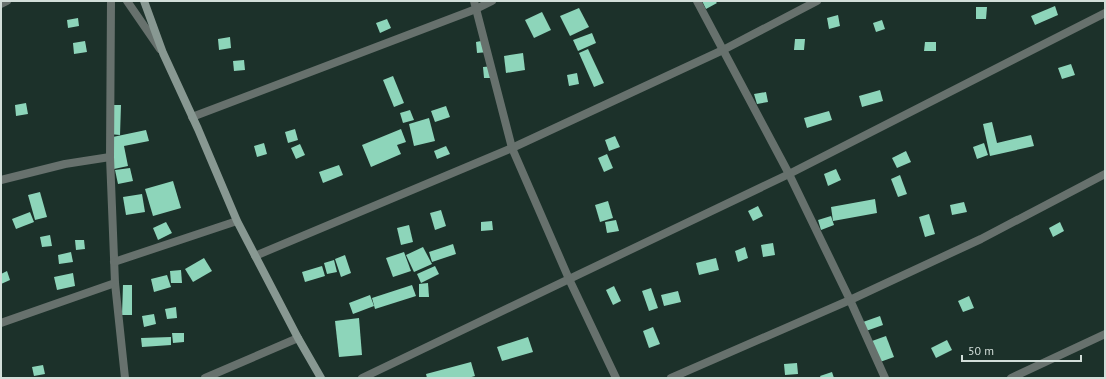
<svg xmlns="http://www.w3.org/2000/svg" width="1106" height="379" font-family="'PT Sans',sans-serif">
<rect width="100%" height="100%" fill="#1c312a"/>
<g fill="#8dd5ba">
<polygon points="702,1 715,1 717,3 706,9"/>
<polygon points="1055,6 1058,15 1035,25 1031,16"/>
<polygon points="976,7 987,7 986,19 976,19"/>
<polygon points="579,8 589,27 570,36 560,16"/>
<polygon points="542,12 551,30 534,38 525,20"/>
<polygon points="838,15 840,26 829,29 827,18"/>
<polygon points="78,18 79,26 68,28 67,20"/>
<polygon points="387,19 391,28 380,33 376,23"/>
<polygon points="882,20 885,29 876,32 873,23"/>
<polygon points="592,33 596,43 578,51 573,40"/>
<polygon points="230,37 231,48 219,50 218,39"/>
<polygon points="795,39 805,39 804,50 794,50"/>
<polygon points="486,40 488,52 477,53 476,42"/>
<polygon points="85,41 87,52 74,54 73,43"/>
<polygon points="925,42 936,42 936,51 924,51"/>
<polygon points="588,49 604,83 594,87 579,53"/>
<polygon points="523,53 525,70 506,73 504,56"/>
<polygon points="244,60 245,70 234,71 233,61"/>
<polygon points="1071,64 1075,75 1062,79 1058,68"/>
<polygon points="494,66 495,78 484,78 483,67"/>
<polygon points="577,73 579,84 569,86 567,75"/>
<polygon points="393,76 404,103 394,107 383,80"/>
<polygon points="880,90 883,101 862,107 859,96"/>
<polygon points="766,92 768,102 757,104 754,94"/>
<polygon points="26,103 28,114 16,116 15,105"/>
<polygon points="109,105 121,105 120,135 109,134"/>
<polygon points="446,106 450,117 435,122 431,111"/>
<polygon points="410,110 414,120 403,123 400,113"/>
<polygon points="829,111 832,120 807,128 804,118"/>
<polygon points="429,118 435,141 414,146 409,124"/>
<polygon points="992,122 997,143 1031,135 1034,146 990,156 983,124"/>
<polygon points="295,129 298,140 288,143 285,132"/>
<polygon points="401,129 406,142 397,145 401,154 371,167 362,145"/>
<polygon points="146,130 149,141 124,146 128,166 114,169 108,138"/>
<polygon points="615,136 620,147 609,151 605,140"/>
<polygon points="264,143 267,154 257,157 254,146"/>
<polygon points="984,143 988,155 977,159 973,147"/>
<polygon points="300,144 305,155 296,159 291,148"/>
<polygon points="446,146 450,154 437,159 434,151"/>
<polygon points="906,151 911,162 897,168 892,158"/>
<polygon points="607,154 613,168 604,172 598,158"/>
<polygon points="339,165 343,175 323,183 319,172"/>
<polygon points="130,168 133,181 118,184 115,170"/>
<polygon points="836,169 841,180 828,186 824,174"/>
<polygon points="900,175 907,194 898,197 891,179"/>
<polygon points="173,181 181,208 153,216 145,189"/>
<polygon points="40,192 47,217 35,220 28,195"/>
<polygon points="142,194 145,212 126,215 123,197"/>
<polygon points="875,199 877,213 833,221 831,207"/>
<polygon points="608,201 613,218 600,222 595,205"/>
<polygon points="964,202 967,212 952,215 950,205"/>
<polygon points="758,206 763,216 753,221 748,211"/>
<polygon points="441,210 446,226 435,230 430,213"/>
<polygon points="30,212 34,222 16,229 12,219"/>
<polygon points="929,214 935,234 925,237 919,217"/>
<polygon points="831,216 834,225 821,230 818,220"/>
<polygon points="616,220 619,231 607,233 605,222"/>
<polygon points="492,221 493,230 481,231 481,222"/>
<polygon points="166,222 172,233 158,240 153,228"/>
<polygon points="1060,222 1064,231 1053,237 1049,228"/>
<polygon points="409,225 413,242 401,245 397,228"/>
<polygon points="50,235 52,246 42,247 40,237"/>
<polygon points="75,240 84,240 85,249 76,250"/>
<polygon points="773,243 775,255 763,257 761,245"/>
<polygon points="453,244 456,254 432,262 429,252"/>
<polygon points="423,247 432,264 414,272 406,255"/>
<polygon points="745,247 748,258 738,262 735,251"/>
<polygon points="71,252 73,262 59,264 58,255"/>
<polygon points="404,252 411,271 393,277 386,258"/>
<polygon points="345,255 351,273 341,277 335,259"/>
<polygon points="204,258 212,271 193,282 185,269"/>
<polygon points="716,258 719,270 699,275 696,263"/>
<polygon points="334,260 337,272 327,274 324,263"/>
<polygon points="322,266 325,276 305,282 302,272"/>
<polygon points="435,266 439,274 421,283 417,274"/>
<polygon points="181,270 182,283 171,283 170,271"/>
<polygon points="7,271 10,280 1,284 1,274"/>
<polygon points="73,273 75,286 57,290 54,277"/>
<polygon points="167,275 171,287 154,292 151,279"/>
<polygon points="428,283 429,297 419,297 419,284"/>
<polygon points="123,285 132,285 132,315 122,315"/>
<polygon points="412,285 416,296 375,309 372,298"/>
<polygon points="614,286 621,301 613,305 606,290"/>
<polygon points="651,288 658,308 649,311 642,291"/>
<polygon points="678,291 681,302 664,306 661,295"/>
<polygon points="370,295 374,306 353,314 349,303"/>
<polygon points="969,296 974,308 963,312 958,301"/>
<polygon points="176,307 177,318 167,319 165,309"/>
<polygon points="154,314 156,324 144,327 142,316"/>
<polygon points="880,316 883,325 866,331 863,322"/>
<polygon points="359,318 362,355 339,357 335,321"/>
<polygon points="653,327 660,344 649,348 643,331"/>
<polygon points="172,333 184,333 184,342 173,343"/>
<polygon points="886,336 894,357 880,362 872,341"/>
<polygon points="171,337 171,345 142,347 141,338"/>
<polygon points="528,337 533,352 502,361 497,347"/>
<polygon points="947,340 952,350 936,358 931,348"/>
<polygon points="471,362 475,376 468,378 427,378 426,374"/>
<polygon points="797,363 798,374 785,375 784,364"/>
<polygon points="43,365 45,374 34,376 32,367"/>
<polygon points="832,372 834,378 821,378 820,376"/>
</g>
<g fill="none" stroke-linecap="round" stroke-linejoin="round">
<g stroke="#67716d" stroke-width="8">
<polyline points="111,1 110,157 115,283 125,378"/>
<polyline points="127,1 160,49"/>
<polyline points="474,1 512,148 569,279 616,378"/>
<polyline points="697,1 789,174 850,300 885,378"/>
<polyline points="1,4 7,1"/>
<polyline points="192,117 476,9 492,1"/>
<polyline points="1,180 65,164 110,157"/>
<polyline points="255,256 512,148 723,50 817,1"/>
<polyline points="114,262 237,221"/>
<polyline points="1,323 115,283"/>
<polyline points="205,378 298,338"/>
<polyline points="362,378 789,174 1105,13"/>
<polyline points="671,378 850,300 981,239 1105,174"/>
<polyline points="1011,378 1105,334"/>
</g>
<polyline stroke="#889892" stroke-width="8" points="144,1 163,53 198,129 237,221 298,338 321,378"/>
</g>
<rect width="1106" height="379" fill="none" stroke="#d2ded9" stroke-width="4"/>
<path d="M962 355v6h119v-6" fill="none" stroke="#d2ded9" stroke-width="2"/>
<text x="968" y="355" font-size="12" fill="#d2ded9" stroke="#1c312a" stroke-width="3" paint-order="stroke">50 m</text>
</svg>
